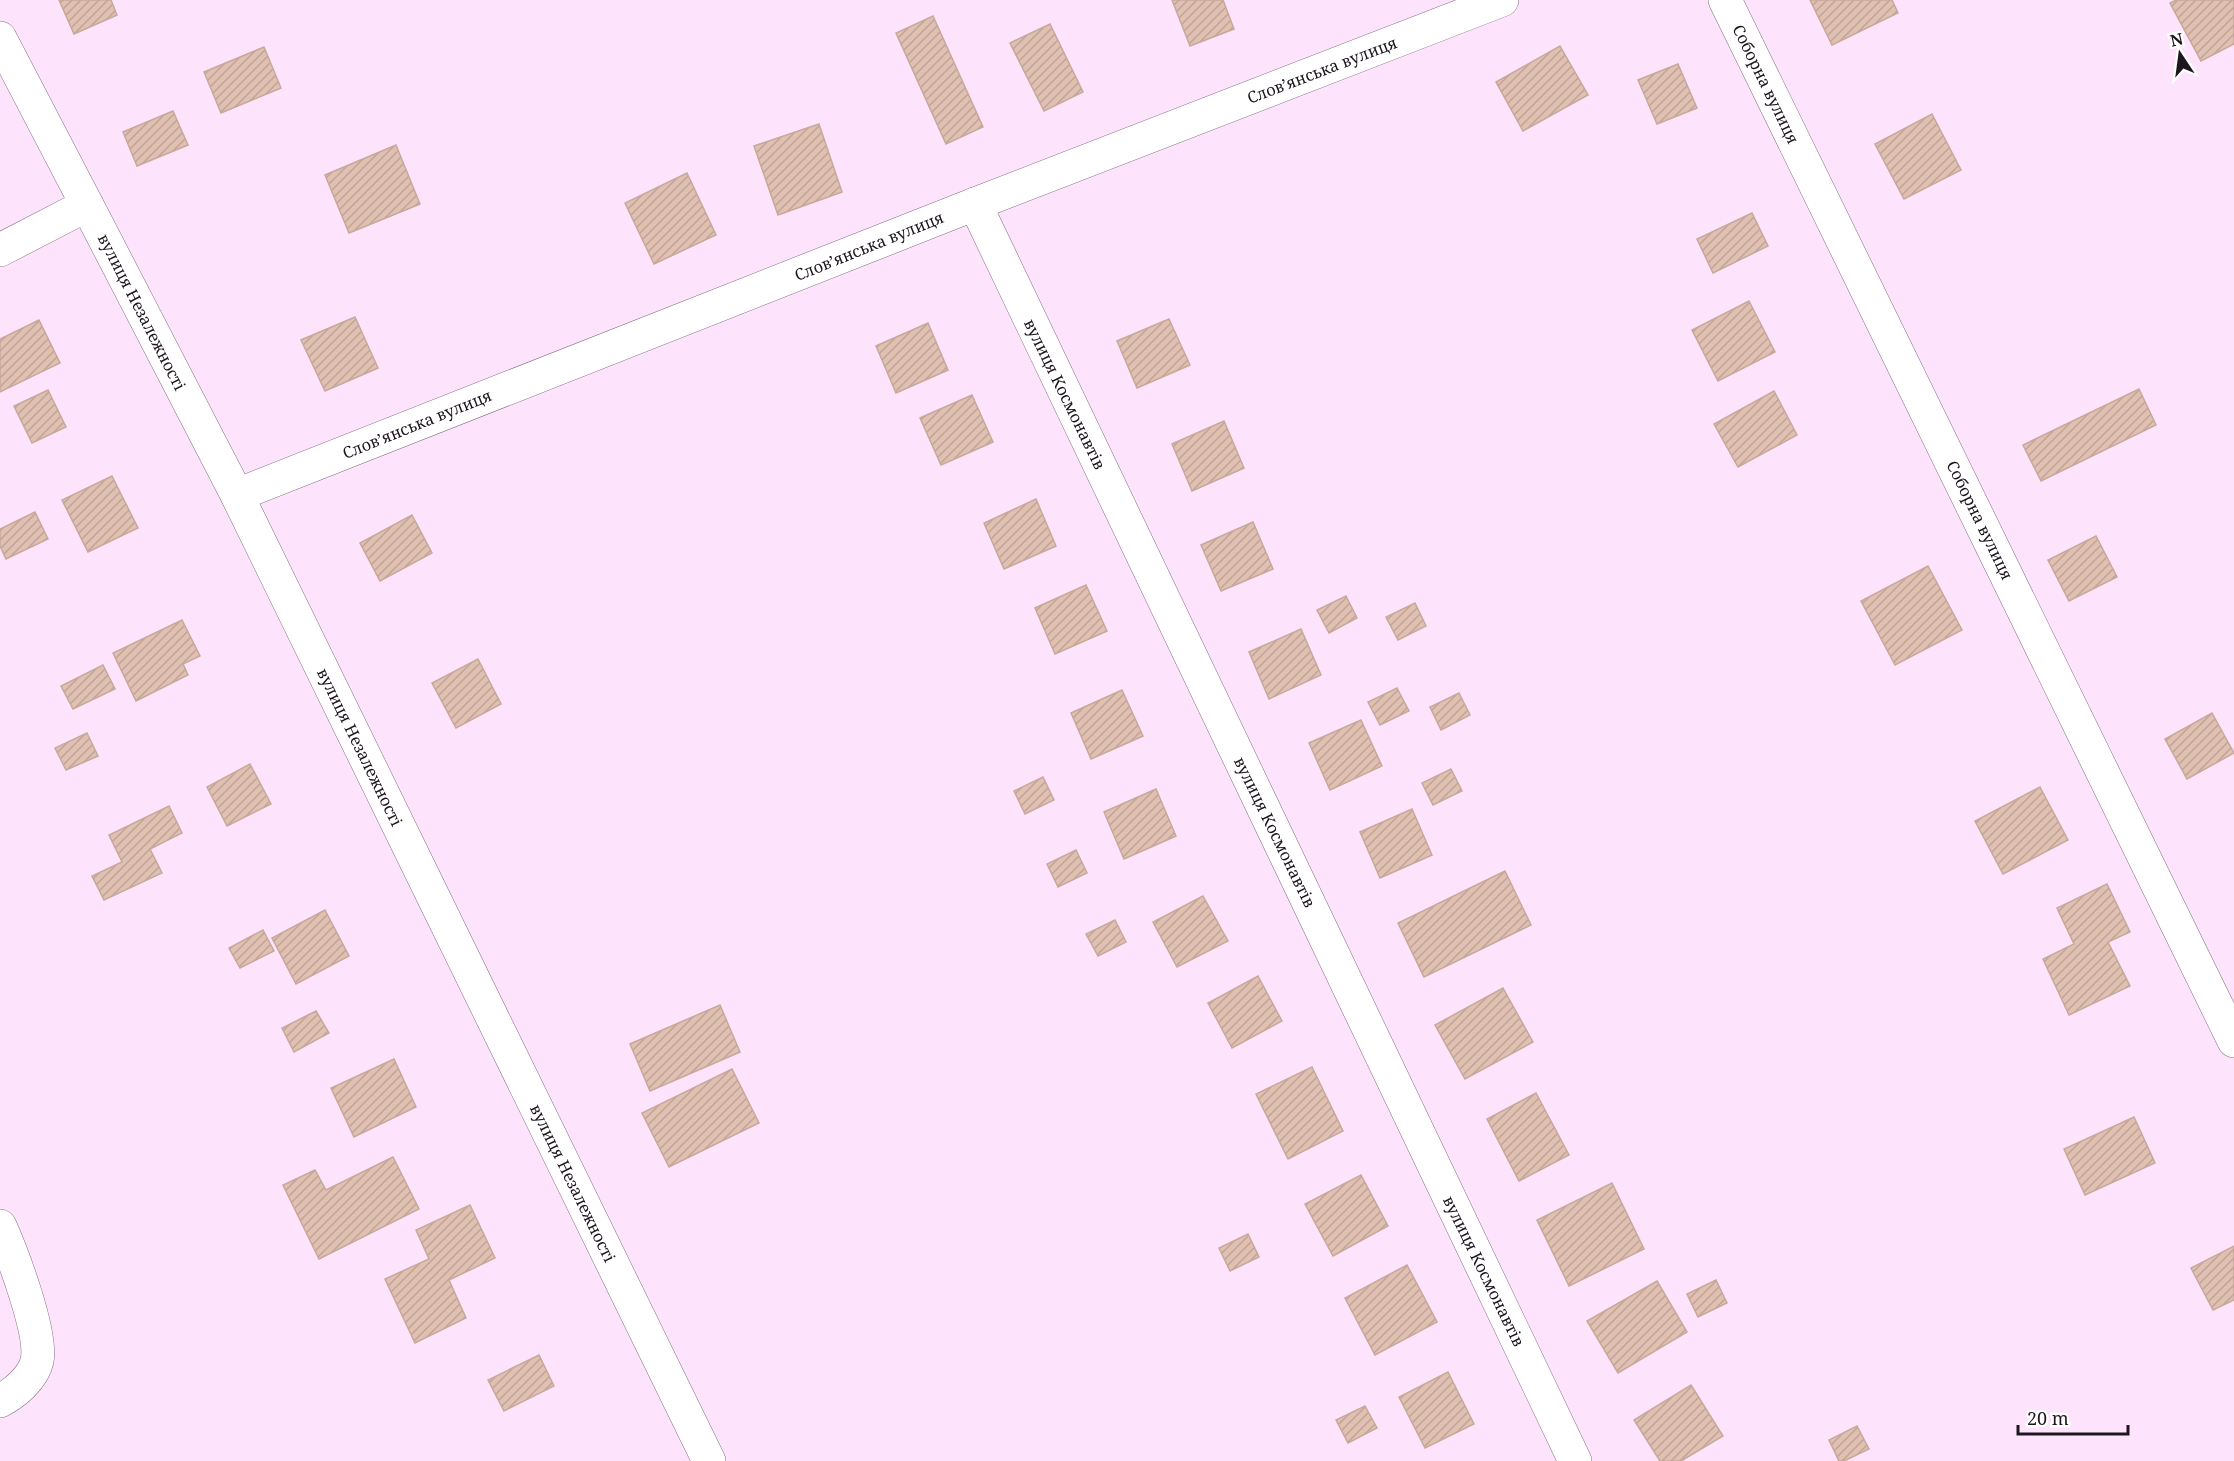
<svg xmlns="http://www.w3.org/2000/svg" width="2234" height="1461" font-family="'Noto Serif',serif">
<defs>
<pattern id="building-hatch" width="6" height="6" patternUnits="userSpaceOnUse" patternTransform="scale(1.5)"><rect width="6" height="6" fill="#dfc0b1"/><path d="M-1 1l2-2M0 6l6-6M5 7l2-2" fill="none" stroke="#bfa498"/></pattern>
</defs>
<rect width="100%" height="100%" fill="#fde4fc"/>
<g fill="url(#building-hatch)" stroke="#c7a89a" stroke-width="1.5">
<polygon points="59,0 111,0 117,15 74,34"/>
<polygon points="1172,0 1223,0 1234,29 1190,46"/>
<polygon points="1810,0 1892,0 1898,13 1832,45"/>
<polygon points="2176,0 2234,0 2234,44 2201,61 2170,3"/>
<polygon points="933,16 983,127 946,144 896,33"/>
<polygon points="1050,24 1083,92 1044,111 1010,43"/>
<polygon points="1560,46 1588,95 1523,131 1496,82"/>
<polygon points="264,47 281,88 221,113 204,72"/>
<polygon points="1678,64 1697,108 1657,124 1638,80"/>
<polygon points="173,111 188,145 137,166 123,132"/>
<polygon points="1932,114 1961,170 1904,199 1875,144"/>
<polygon points="819,124 842,192 778,215 754,146"/>
<polygon points="396,145 420,204 349,233 325,175"/>
<polygon points="687,173 716,235 654,264 625,203"/>
<polygon points="1752,213 1768,246 1713,273 1697,239"/>
<polygon points="1749,301 1775,352 1718,381 1692,330"/>
<polygon points="355,317 378,368 325,391 301,340"/>
<polygon points="1169,319 1190,365 1137,388 1117,341"/>
<polygon points="39,320 60,363 0,392 0,339"/>
<polygon points="928,323 948,370 896,393 876,346"/>
<polygon points="2139,389 2156,425 2041,481 2023,445"/>
<polygon points="48,390 66,427 32,443 14,406"/>
<polygon points="1774,391 1797,435 1738,467 1714,424"/>
<polygon points="972,395 993,442 941,465 920,418"/>
<polygon points="1224,421 1244,468 1192,491 1172,444"/>
<polygon points="112,476 138,528 88,552 62,500"/>
<polygon points="1036,499 1056,546 1004,569 984,523"/>
<polygon points="35,512 48,539 6,559 0,546 0,529"/>
<polygon points="412,515 432,553 380,581 360,543"/>
<polygon points="1253,522 1273,569 1221,591 1201,545"/>
<polygon points="2096,536 2117,577 2069,601 2048,560"/>
<polygon points="1928,566 1962,630 1895,665 1861,601"/>
<polygon points="1086,585 1107,631 1055,654 1035,608"/>
<polygon points="1346,596 1357,618 1329,633 1317,610"/>
<polygon points="1415,603 1426,626 1398,640 1386,617"/>
<polygon points="182,620 200,656 183,664 188,675 136,701 113,653"/>
<polygon points="1301,629 1321,675 1269,699 1249,652"/>
<polygon points="478,659 501,704 456,728 432,683"/>
<polygon points="103,665 115,689 73,709 61,686"/>
<polygon points="1397,688 1409,711 1380,725 1368,702"/>
<polygon points="1122,690 1143,736 1091,759 1071,713"/>
<polygon points="1459,693 1470,715 1441,730 1430,707"/>
<polygon points="2212,713 2234,753 2187,779 2165,739"/>
<polygon points="1361,720 1382,766 1330,790 1309,743"/>
<polygon points="87,733 98,756 66,770 55,748"/>
<polygon points="250,764 271,804 227,826 207,787"/>
<polygon points="1451,769 1462,791 1433,805 1422,783"/>
<polygon points="1043,777 1054,800 1025,814 1014,791"/>
<polygon points="2040,787 2068,840 2003,874 1975,821"/>
<polygon points="1156,789 1176,836 1124,859 1104,812"/>
<polygon points="169,806 182,833 150,849 162,873 104,900 92,876 122,862 109,835"/>
<polygon points="1412,809 1432,855 1380,878 1360,832"/>
<polygon points="1076,850 1087,873 1058,887 1047,864"/>
<polygon points="1505,871 1531,925 1424,977 1398,923"/>
<polygon points="2107,884 2130,932 2108,942 2130,986 2069,1015 2043,959 2074,944 2057,908"/>
<polygon points="1203,896 1228,941 1177,967 1153,922"/>
<polygon points="325,910 349,956 296,984 272,938"/>
<polygon points="1115,920 1126,942 1098,956 1086,934"/>
<polygon points="263,930 274,951 240,968 229,948"/>
<polygon points="1258,976 1282,1021 1232,1048 1208,1003"/>
<polygon points="1503,988 1533,1042 1465,1079 1435,1025"/>
<polygon points="720,1005 740,1052 650,1091 630,1044"/>
<polygon points="316,1011 329,1033 294,1052 282,1028"/>
<polygon points="394,1059 416,1107 354,1137 331,1088"/>
<polygon points="1312,1067 1343,1131 1288,1159 1256,1094"/>
<polygon points="732,1069 759,1123 669,1167 642,1113"/>
<polygon points="1536,1093 1569,1155 1519,1181 1487,1119"/>
<polygon points="2134,1117 2155,1163 2085,1195 2064,1149"/>
<polygon points="393,1157 419,1209 319,1259 283,1185 315,1170 326,1190"/>
<polygon points="1361,1175 1388,1226 1333,1256 1305,1204"/>
<polygon points="1612,1183 1644,1249 1569,1286 1537,1220"/>
<polygon points="470,1205 495,1258 449,1280 466,1318 415,1343 385,1279 429,1259 416,1230"/>
<polygon points="1248,1234 1259,1257 1230,1271 1219,1248"/>
<polygon points="2234,1246 2234,1300 2213,1310 2191,1268"/>
<polygon points="1407,1265 1437,1322 1375,1355 1345,1298"/>
<polygon points="1716,1280 1727,1303 1698,1317 1687,1294"/>
<polygon points="1657,1281 1687,1332 1618,1373 1587,1321"/>
<polygon points="539,1355 554,1386 504,1411 488,1380"/>
<polygon points="1448,1372 1474,1424 1425,1448 1399,1397"/>
<polygon points="1691,1385 1723,1436 1681,1461 1660,1461 1634,1420"/>
<polygon points="1365,1406 1377,1428 1348,1443 1336,1420"/>
<polygon points="1857,1426 1869,1449 1844,1461 1839,1461 1829,1440"/>
</g>
<g fill="none" stroke-linecap="round" stroke-linejoin="round">
<g stroke="#857085" stroke-width="34">
<g id="street">
<polyline points="1725,0 2234,1041"/>
<polyline points="975,204 1575,1461"/>
<polyline points="0,250 87,205 237,495 709,1461"/>
<polyline points="237,495 975,204 1502,0"/>
<path d="M0,1226C12,1253 43,1334 37,1361C33,1378 15,1393 0,1401"/>
</g>
</g>
<g stroke="#857085" stroke-width="34">
<polyline id="secondary" points="0,38 87,205"/>
</g>
<use href="#street" stroke="#fff" stroke-width="33"/>
<use href="#secondary" stroke="#fff" stroke-width="33"/>
</g>
<g text-anchor="middle" stroke-width="6" stroke-linejoin="round" paint-order="stroke">
<g font-size="16" fill="#1e161e" stroke="#fff">
<text transform="translate(1322 70) rotate(-21)" y="6">Словʼянська вулиця</text>
<text transform="translate(1766 84) rotate(64)" y="6">Соборна вулиця</text>
<text transform="translate(869 246) rotate(-22)" y="6">Словʼянська вулиця</text>
<text transform="translate(142 312) rotate(63)" y="6">вулиця Незалежності</text>
<text transform="translate(1065 394) rotate(64)" y="6">вулиця Космонавтів</text>
<text transform="translate(417 424) rotate(-22)" y="6">Словʼянська вулиця</text>
<text transform="translate(1980 520) rotate(64)" y="6">Соборна вулиця</text>
<text transform="translate(360 747) rotate(64)" y="6">вулиця Незалежності</text>
<text transform="translate(1275 832) rotate(64)" y="6">вулиця Космонавтів</text>
<text transform="translate(573 1183) rotate(64)" y="6">вулиця Незалежності</text>
<text transform="translate(1484 1271) rotate(64)" y="6">вулиця Космонавтів</text>
</g>
</g>
<g transform="translate(2180 54) rotate(347)" stroke="#ffffff" stroke-width="4.5" paint-order="stroke">
<path d="M0-4.5L10 22L0 15L-10 22Z" fill="#1e161e"/>
<text y="-9" font-size="16" font-weight="bold" text-anchor="middle" fill="#1e161e">N</text>
</g>
<path d="M2018 1425v9h110v-9" fill="none" stroke="#1e161e" stroke-width="3"/>
<text x="2027" y="1425" font-size="18" fill="#1e161e" stroke="#ffffff" stroke-width="4.5" paint-order="stroke">20 m</text>
</svg>
